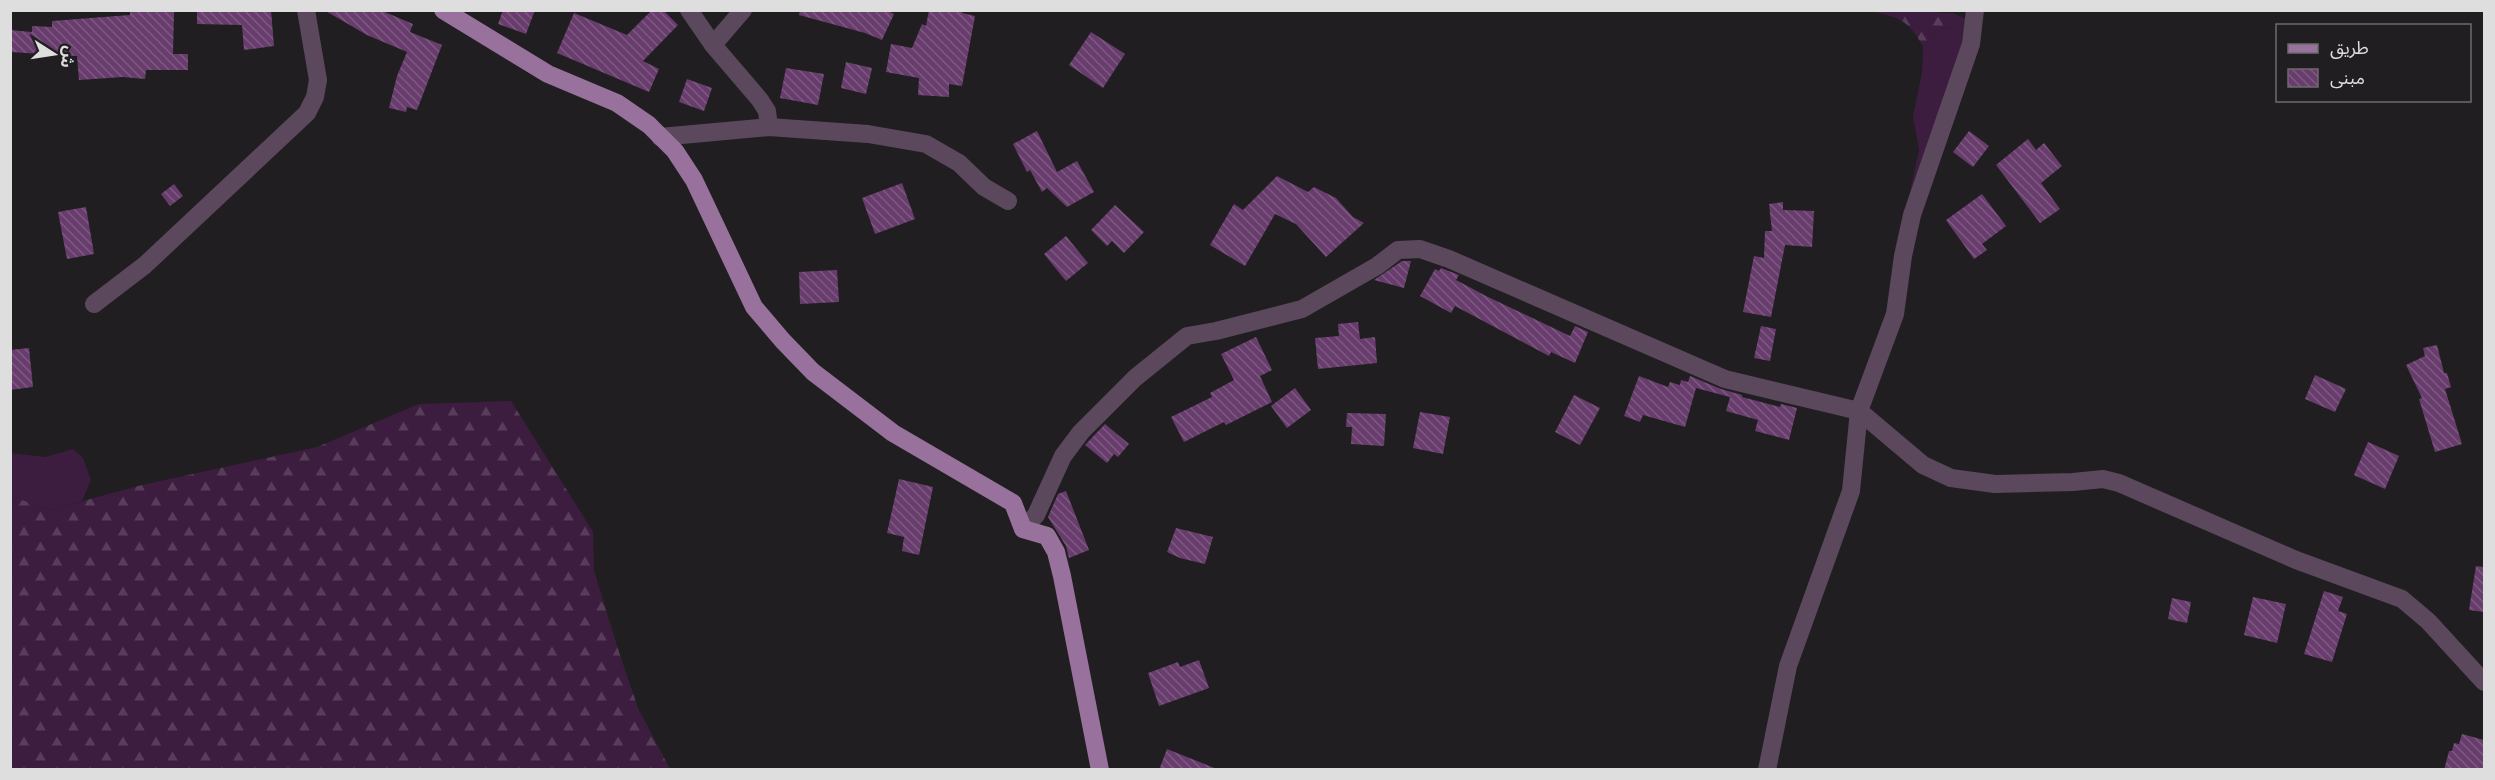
<svg xmlns="http://www.w3.org/2000/svg" width="2495" height="780" font-family="Commissioner,'Noto Sans Arabic',sans-serif">
<defs>
<pattern id="forest-firs" width="22" height="20" patternUnits="userSpaceOnUse" patternTransform="scale(1.5)"><rect width="22" height="20" fill="#3c1d3f"/><path d="M5 1l3.5 6h-7zM16 11l3.5 6h-7z" fill="#583d5a"/></pattern>
<pattern id="building-back-hatch" width="6" height="6" patternUnits="userSpaceOnUse" patternTransform="scale(1.5)"><rect width="6" height="6" fill="#683d6d"/><path d="M-1 5l2 2M0 0l6 6M5-1l2 2" fill="none" stroke="#7d5981"/></pattern>
</defs>
<rect width="100%" height="100%" fill="#201e20"/>
<g fill="#3c1d3f">
<polygon points="1951,28 1964,40 1905,215 1919,150 1913,116 1922,72 1923,46 1938,29"/>
<polygon points="73,449 83,458 91,480 82,501 50,510 11,496 11,453 45,457"/>
</g>
<g fill="url(#forest-firs)">
<path d="M1871,11H1938L1940,13H1953L1968,20L1964,40L1951,28L1938,29L1923,46C1907,19 1900,18 1871,11Z"/>
<polygon points="511,401 593,532 594,571 618,649 638,708 670,769 11,769 11,496 50,510 142,485 317,447 419,404"/>
</g>
<g fill="url(#building-back-hatch)">
<polygon points="197,10 271,10 274,46 244,50 242,25 197,24"/>
<polygon points="324,10 380,10 413,24 410,32 442,45 417,110 407,107 406,112 389,108 397,76 407,52 367,35"/>
<polygon points="503,10 535,10 526,34 498,24"/>
<polygon points="652,10 663,10 678,25 643,61 659,69 649,92 557,53 574,13 627,35"/>
<polygon points="800,10 886,10 894,14 882,40 865,33 799,15"/>
<polygon points="929,10 962,10 962,13 975,16 962,86 949,84 949,97 918,95 919,78 886,72 891,44 912,48 922,24 926,26"/>
<polygon points="130,11 174,12 173,54 188,54 188,70 146,70 145,79 123,77 79,80 77,56 10,52 10,30 32,32 32,26 52,27 52,21 130,15"/>
<polygon points="1091,32 1125,54 1103,88 1069,65"/>
<polygon points="846,62 872,68 866,94 841,88"/>
<polygon points="786,68 824,74 818,105 780,98"/>
<polygon points="687,79 712,88 704,111 679,102"/>
<polygon points="1037,131 1057,172 1077,161 1094,192 1067,207 1047,188 1042,192 1030,170 1027,172 1013,144"/>
<polygon points="1969,131 1989,146 1973,167 1953,152"/>
<polygon points="2028,139 2036,150 2044,143 2062,166 2041,183 2060,209 2040,223 1996,165"/>
<polygon points="1277,176 1308,192 1314,187 1336,198 1353,217 1364,223 1326,257 1296,224 1275,214 1245,266 1210,245 1234,204 1243,210"/>
<polygon points="902,183 915,219 875,234 862,198"/>
<polygon points="174,184 183,196 170,206 161,194"/>
<polygon points="1982,194 2006,226 1982,244 1987,250 1974,259 1946,220"/>
<polygon points="1783,202 1783,210 1814,211 1812,247 1785,245 1771,317 1743,312 1754,256 1764,258 1765,231 1772,231 1769,204"/>
<polygon points="1115,205 1144,232 1124,253 1112,241 1107,246 1091,230"/>
<polygon points="86,207 94,254 67,259 58,212"/>
<polygon points="1066,236 1088,263 1066,281 1044,254"/>
<polygon points="1402,261 1411,261 1404,288 1374,280"/>
<polygon points="1441,268 1459,275 1456,280 1486,296 1570,336 1575,326 1588,332 1575,363 1551,352 1549,356 1455,306 1451,313 1420,296 1435,269 1439,271"/>
<polygon points="837,270 839,302 800,304 799,272"/>
<polygon points="1358,322 1360,339 1375,337 1377,363 1318,369 1315,338 1339,336 1338,324"/>
<polygon points="1761,326 1776,329 1770,361 1754,358"/>
<polygon points="1256,337 1272,370 1260,376 1272,402 1226,425 1224,422 1184,442 1171,417 1212,397 1210,393 1234,380 1221,354"/>
<polygon points="2437,345 2444,373 2447,373 2451,387 2445,389 2462,444 2435,452 2419,399 2422,398 2406,365 2425,356 2423,348"/>
<polygon points="29,348 33,387 10,390 10,350"/>
<polygon points="2315,375 2346,389 2335,412 2305,399"/>
<polygon points="1639,376 1668,387 1670,382 1680,385 1681,380 1688,382 1690,376 1721,389 1742,395 1742,397 1780,407 1781,404 1797,408 1789,440 1755,431 1758,420 1726,411 1730,397 1696,388 1685,427 1643,415 1640,422 1624,416"/>
<polygon points="1295,388 1311,410 1287,428 1271,406"/>
<polygon points="1574,395 1600,408 1580,445 1555,432"/>
<polygon points="1420,412 1450,417 1443,454 1413,448"/>
<polygon points="1347,413 1386,414 1384,446 1351,444 1352,427 1346,427"/>
<polygon points="1105,424 1129,444 1118,457 1114,454 1107,463 1085,445"/>
<polygon points="2368,442 2399,456 2385,489 2354,475"/>
<polygon points="899,479 933,487 919,555 902,551 904,537 887,533"/>
<polygon points="1066,491 1089,550 1069,558 1066,546 1048,517 1058,494"/>
<polygon points="1176,528 1213,537 1205,564 1180,558 1167,552"/>
<polygon points="2476,566 2484,567 2484,612 2469,610"/>
<polygon points="2324,591 2343,597 2338,611 2347,614 2332,662 2304,654"/>
<polygon points="2253,597 2286,604 2277,643 2244,635"/>
<polygon points="2172,598 2191,602 2187,623 2168,619"/>
<polygon points="1199,660 1209,688 1159,706 1148,673 1178,662 1180,667"/>
<polygon points="2462,734 2484,740 2484,770 2444,770 2449,751 2452,751 2454,743 2459,744"/>
<polygon points="1167,749 1217,769 1217,770 1159,770"/>
</g>
<g fill="none" stroke-linecap="round" stroke-linejoin="round">
<g stroke="#5b485d" stroke-width="18">
<polyline points="689,10 713,45"/>
<polyline points="743,10 713,45 760,100 767,111 769,127"/>
<polyline points="660,137 769,127 868,134 926,144 959,163 984,187 1008,201"/>
<polyline points="94,304 145,265 307,113 315,97 318,80 306,10"/>
<polyline points="1023,529 1036,515 1063,456 1081,432 1135,378 1187,336 1216,331 1302,309 1377,266 1398,250 1420,249 1449,259 1725,379 1859,411 1923,465 1951,478 1995,484 2073,482 2103,479 2119,483 2296,560 2402,599 2428,621 2484,682"/>
<polyline points="1767,770 1788,666 1851,491 1859,411 1895,314 1903,256 1912,215 1971,44 1975,10"/>
</g>
<polyline stroke="#98719c" stroke-width="18" points="443,10 548,74 617,103 649,125 675,151 694,180 754,307 783,341 813,372 893,433 1013,503 1023,529 1047,536 1056,552 1062,576 1100,770"/>
</g>
<rect width="2495" height="780" fill="none" stroke="#dfdedf" stroke-width="24"/>
<rect x="2276" y="24" width="195" height="78" fill="#201e20" stroke="#6c6b6c" stroke-width="1.5"/>
<rect x="2288" y="44" width="30" height="9" fill="#98719c" stroke="#6c6b6c" stroke-width="1.5"/>
<text x="2330" y="54" font-size="18" fill="#dfdedf">طريق</text>
<rect x="2288" y="69" width="30" height="18" fill="url(#building-back-hatch)" stroke="#6c6b6c" stroke-width="1.5"/>
<text x="2330" y="84" font-size="18" fill="#dfdedf">مبنى</text>
<g transform="translate(54 54) rotate(102)" stroke="#201e20" stroke-width="4.5" paint-order="stroke">
<path d="M0-4.5L10 22L0 15L-10 22Z" fill="#dfdedf"/>
<text y="-9" font-size="16" font-weight="bold" text-anchor="middle" fill="#dfdedf">ش</text>
</g>
</svg>
